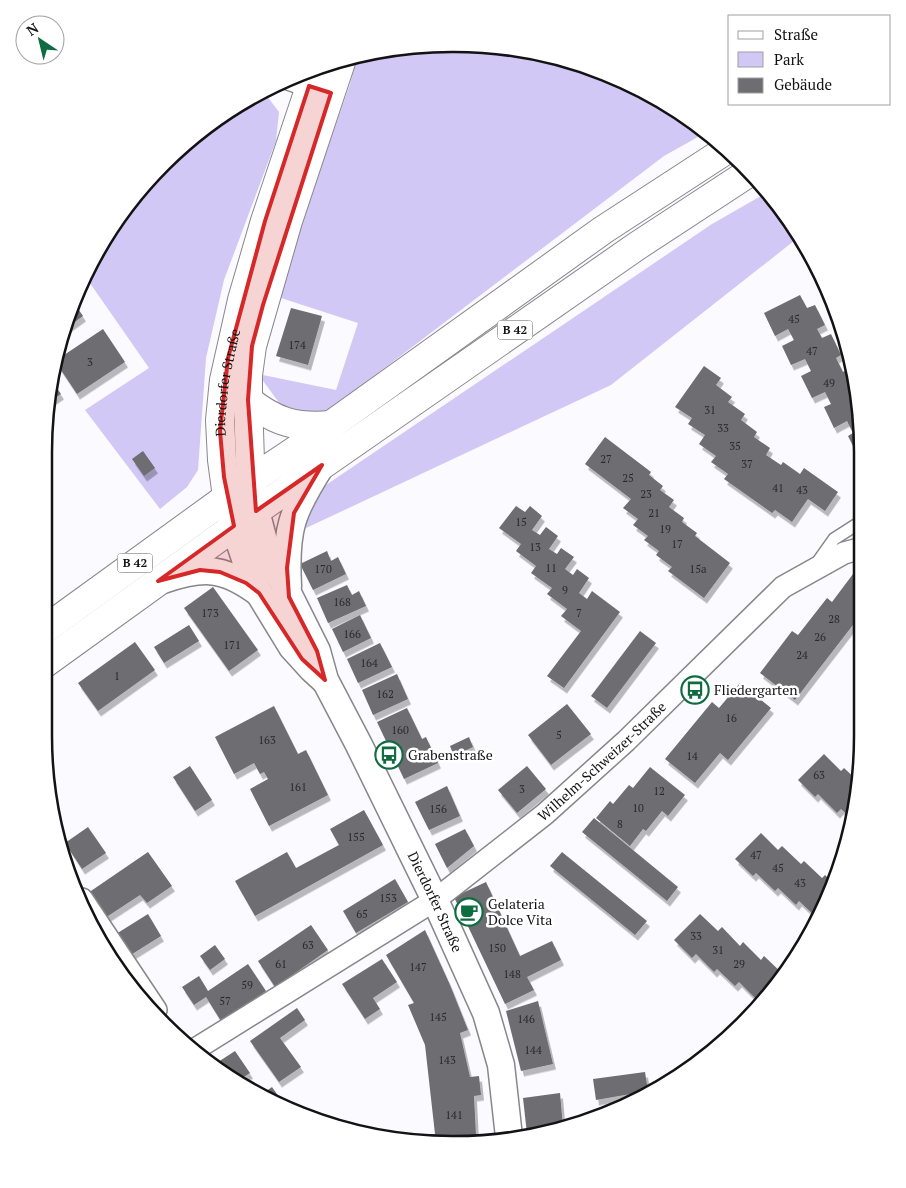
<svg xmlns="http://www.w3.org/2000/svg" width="906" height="1188" font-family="'PT Serif',serif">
<defs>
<filter id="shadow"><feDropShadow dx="3" dy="5.5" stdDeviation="0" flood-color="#0004"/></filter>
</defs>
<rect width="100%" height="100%" fill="#fbfaff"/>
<g fill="#d1c8f5">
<polygon points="453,44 533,52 609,75 680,113 705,133 664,156 320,417 280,404 258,374 336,390 358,323 278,297 311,195 350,84 357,56 373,52"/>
<polygon points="263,93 266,95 279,112 276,141 224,280 206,358 198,470 187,487 160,509 85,410 149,368 85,276 128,204 225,113"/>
<polygon points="766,193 793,225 799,237 611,385 304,529 323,487 712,224"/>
</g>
<g fill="#6e6d72" filter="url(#shadow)">
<polygon points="800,295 807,308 815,305 825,325 817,329 822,338 831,334 841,355 836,358 843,372 850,368 859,400 859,458 848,436 853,433 847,421 834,428 824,407 831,404 825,392 812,398 801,376 811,371 805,359 791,365 782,346 794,340 788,329 775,336 764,313"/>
<polygon points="74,303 83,316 65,329 71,312"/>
<polygon points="291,308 322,316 308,365 276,356"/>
<polygon points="103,329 125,362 77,394 55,361"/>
<polygon points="704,366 721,378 716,385 732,397 728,402 745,414 741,420 757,432 754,437 770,448 766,455 781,465 783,462 800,474 804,468 838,492 825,511 808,499 792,522 775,510 772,513 724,479 728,474 711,462 716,456 699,444 705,435 688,424 692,418 675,407"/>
<polygon points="52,381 61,394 49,402"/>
<polygon points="605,437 651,472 649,475 663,486 660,490 674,500 669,507 684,518 682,522 697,533 695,536 730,563 704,598 668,571 672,567 656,555 659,551 644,540 648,536 633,525 638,519 623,508 631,499 585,464"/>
<polygon points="143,451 155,468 144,476 132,459"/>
<polygon points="516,506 525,512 530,506 542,516 532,530 540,535 546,527 558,536 549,549 557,554 561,548 574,557 565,569 573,575 577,569 589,578 579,593 587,599 592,591 620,612 564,688 547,676 581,631 561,616 567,609 547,594 552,588 531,573 536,566 516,551 521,544 499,528"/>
<polygon points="327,551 331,561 338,557 346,574 313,590 300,564"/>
<polygon points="853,574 859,579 859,623 856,621 795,700 760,673 792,631 798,635 827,598 832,602"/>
<polygon points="347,585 352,595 359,591 366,606 328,623 317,598"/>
<polygon points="213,587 258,650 229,671 184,608"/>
<polygon points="360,615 371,638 343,652 332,629"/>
<polygon points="189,625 199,641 164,663 154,647"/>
<polygon points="640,631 656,643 607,708 591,696"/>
<polygon points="135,642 155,670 98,711 78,683"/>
<polygon points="380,643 392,667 358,683 347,659"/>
<polygon points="397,674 408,699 373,715 362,690"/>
<polygon points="740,683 771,708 728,760 720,753 695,783 665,759 712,702 719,708"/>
<polygon points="567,704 591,734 551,765 528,735"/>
<polygon points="274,706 298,754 306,750 328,795 269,826 250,789 268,779 264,772 260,774 254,763 234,774 215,737"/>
<polygon points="407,708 422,739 426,737 438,763 404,779 377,722"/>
<polygon points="469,737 473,747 454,756 450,746"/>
<polygon points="824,754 841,771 844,768 859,782 859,789 852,819 841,809 837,813 818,794 815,797 798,780"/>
<polygon points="190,766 212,800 195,811 173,777"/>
<polygon points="527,766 546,789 517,813 498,790"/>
<polygon points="650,767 685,795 668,816 662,811 646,831 643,829 630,846 596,818 610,801 613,804 629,785 633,788"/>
<polygon points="447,786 460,816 429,830 415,802"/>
<polygon points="364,810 383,845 255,916 235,881 287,852 296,868 339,845 330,829"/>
<polygon points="594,818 678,887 667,901 582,832"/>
<polygon points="88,827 106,853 82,869 65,843"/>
<polygon points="465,829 474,846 447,868 435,844"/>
<polygon points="761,833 778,850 782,846 801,864 804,861 822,878 825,875 833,883 817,918 799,901 796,905 778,888 775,891 756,873 753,876 735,859"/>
<polygon points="148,852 172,886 147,903 140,895 105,918 88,893"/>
<polygon points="562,852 647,921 635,935 550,866"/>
<polygon points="395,879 408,902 356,933 343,911"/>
<polygon points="486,882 520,956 552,941 561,960 527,977 534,990 505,1004 454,897"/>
<polygon points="148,914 161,936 129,956 116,934"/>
<polygon points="700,914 718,931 722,927 740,946 743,942 761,960 764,956 783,974 764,1000 760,997 757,1000 739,982 735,986 717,969 714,972 696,954 692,958 674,940"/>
<polygon points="311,925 328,950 275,987 258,961"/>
<polygon points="425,930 450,985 468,1030 460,1033 470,1077 479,1076 481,1095 474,1096 476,1135 465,1135 465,1142 416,1139 416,1134 435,1134 425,1045 408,1005 414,1003 386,955"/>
<polygon points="215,945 225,959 210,970 200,956"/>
<polygon points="382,959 397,982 373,998 380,1009 365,1019 342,984"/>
<polygon points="248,964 266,991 221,1021 206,997 194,1005 182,987 199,976 208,991"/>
<polygon points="538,1001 553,1064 521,1071 506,1011"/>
<polygon points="297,1008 305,1020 280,1038 301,1067 279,1082 250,1041"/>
<polygon points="235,1051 250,1073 239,1080 215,1064"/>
<polygon points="645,1072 648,1091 596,1100 593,1079"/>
<polygon points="272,1087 286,1107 272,1102 261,1095"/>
<polygon points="560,1093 563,1127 527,1134 523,1098"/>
</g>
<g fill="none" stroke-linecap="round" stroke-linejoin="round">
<g stroke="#87868c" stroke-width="14">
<polyline id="service" points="817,563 834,539 859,523"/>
</g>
<g stroke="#87868c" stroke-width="24">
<g id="minor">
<polyline points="288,79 323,91"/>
<polyline points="82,899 156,1010"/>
<path id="s1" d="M194,1050L435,900L545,814L626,741L783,587L844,553L859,549"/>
</g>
</g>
<g stroke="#87868c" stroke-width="29">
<g id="tertiary">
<path id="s2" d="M256,511L264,541L271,559L317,651L325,680L359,745L435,900L486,1013L501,1065L509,1137"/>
<polyline points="234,526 249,571 259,593 292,647 312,669 324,680"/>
<path d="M163,580C204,566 224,567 259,593"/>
<path d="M288,586C285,530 291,513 321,466"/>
</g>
</g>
<g stroke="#87868c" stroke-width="30">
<g id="secondary">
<path d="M248,400C275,422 296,428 331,425"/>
<polyline points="254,502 250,461 248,400 248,375 252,346 288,221 341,62"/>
<path id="s3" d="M232,517L227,497L222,460L220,420L224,380L242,300L265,221L316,69"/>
</g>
</g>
<g stroke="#87868c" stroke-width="30">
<g id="primary">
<polyline points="44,630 251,480"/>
<polyline points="44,664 256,511"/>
</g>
</g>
<g stroke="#87868c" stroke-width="30">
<g id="trunk">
<polyline points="251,480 299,448 603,230 726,150"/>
<polyline points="256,511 637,246 750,172"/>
</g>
</g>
<use href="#service" stroke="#fff" stroke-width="11"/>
<use href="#minor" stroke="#fff" stroke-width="21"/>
<use href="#tertiary" stroke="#fff" stroke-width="26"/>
<use href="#secondary" stroke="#fff" stroke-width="28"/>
<use href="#primary" stroke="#fff" stroke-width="28"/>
<use href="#trunk" stroke="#fff" stroke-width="28"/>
</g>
<path fill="#d62828" fill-opacity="0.2" stroke="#d62828" stroke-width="4" stroke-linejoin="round" d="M309,86L331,93L263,305L252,346L248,400L256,511L322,465L294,513L287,568L289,597L317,651L325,680L302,659L259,593L246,583L220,572L200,570L158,581L234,526L224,477L220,431L228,358L265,221Z"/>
<defs>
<g id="bus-ring" transform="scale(1.4375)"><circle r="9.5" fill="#fff" stroke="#0f6c41" stroke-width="1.5"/><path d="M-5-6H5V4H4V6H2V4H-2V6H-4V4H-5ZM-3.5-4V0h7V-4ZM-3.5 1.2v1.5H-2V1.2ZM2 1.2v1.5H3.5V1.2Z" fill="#0f6c41"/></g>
<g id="cafe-ring" transform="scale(1.4375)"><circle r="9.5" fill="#fff" stroke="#0f6c41" stroke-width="1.5"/><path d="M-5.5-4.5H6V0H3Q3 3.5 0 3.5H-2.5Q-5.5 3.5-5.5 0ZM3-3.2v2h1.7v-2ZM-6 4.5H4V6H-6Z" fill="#0f6c41"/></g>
</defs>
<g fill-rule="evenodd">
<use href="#bus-ring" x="695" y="690"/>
<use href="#bus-ring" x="389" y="755"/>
<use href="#cafe-ring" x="469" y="912"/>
</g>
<g text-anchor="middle" stroke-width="5" stroke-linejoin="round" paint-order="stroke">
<g font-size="11" fill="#2a292c">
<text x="794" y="323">45</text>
<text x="297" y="349">174</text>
<text x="812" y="355">47</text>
<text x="90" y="366">3</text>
<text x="829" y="387">49</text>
<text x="710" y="414">31</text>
<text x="723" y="432">33</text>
<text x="735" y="450">35</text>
<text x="606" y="463">27</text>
<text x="747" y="468">37</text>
<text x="628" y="482">25</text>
<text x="778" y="492">41</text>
<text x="802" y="494">43</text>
<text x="646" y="498">23</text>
<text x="654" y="517">21</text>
<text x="521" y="526">15</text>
<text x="665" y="533">19</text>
<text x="677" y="548">17</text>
<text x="535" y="551">13</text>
<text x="551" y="572">11</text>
<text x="323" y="573">170</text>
<text x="698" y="573">15a</text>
<text x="565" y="594">9</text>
<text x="342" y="606">168</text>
<text x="210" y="617">173</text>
<text x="579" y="617">7</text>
<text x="834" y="623">28</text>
<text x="352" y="638">166</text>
<text x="820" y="641">26</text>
<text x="232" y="649">171</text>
<text x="802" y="659">24</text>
<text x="369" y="667">164</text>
<text x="117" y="680">1</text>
<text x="385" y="698">162</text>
<text x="731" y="722">16</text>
<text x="400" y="734">160</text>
<text x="559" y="739">5</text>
<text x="267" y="744">163</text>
<text x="692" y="760">14</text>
<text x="819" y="779">63</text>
<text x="298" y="791">161</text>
<text x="522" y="793">3</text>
<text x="659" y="795">12</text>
<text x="638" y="812">10</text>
<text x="438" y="813">156</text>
<text x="620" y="828">8</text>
<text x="356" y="841">155</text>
<text x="756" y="859">47</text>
<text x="778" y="872">45</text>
<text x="800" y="887">43</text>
<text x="388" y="902">153</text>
<text x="362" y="918">65</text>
<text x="696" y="940">33</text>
<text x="308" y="949">63</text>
<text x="497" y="952">150</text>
<text x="718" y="954">31</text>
<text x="281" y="968">61</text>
<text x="739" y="968">29</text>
<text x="418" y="971">147</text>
<text x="512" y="978">148</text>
<text x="247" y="989">59</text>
<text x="225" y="1005">57</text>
<text x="438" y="1021">145</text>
<text x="526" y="1023">146</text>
<text x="533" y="1054">144</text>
<text x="447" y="1064">143</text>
<text x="454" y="1119">141</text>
</g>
<g fill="#fff" stroke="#5a595a" stroke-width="1">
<rect x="497.5" y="320.5" width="35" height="19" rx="4"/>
<rect x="117.5" y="553.5" width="35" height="19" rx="4"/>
</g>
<g font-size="12" font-weight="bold" fill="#131214">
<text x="515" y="334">B 42</text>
<text x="135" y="567">B 42</text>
</g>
<g font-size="14" fill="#131214" stroke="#fff">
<text dy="5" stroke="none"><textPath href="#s3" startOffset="136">Dierdorfer Straße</textPath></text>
<text dy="5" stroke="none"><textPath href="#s1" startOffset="501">Wilhelm-Schweizer-Straße</textPath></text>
<text dy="5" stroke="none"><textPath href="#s2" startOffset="431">Dierdorfer Straße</textPath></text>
</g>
<g font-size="14" fill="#131214" stroke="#fff" text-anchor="start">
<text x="714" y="695">Fliedergarten</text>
<text x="408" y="760">Grabenstraße</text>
<text x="488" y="909">Gelateria<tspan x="488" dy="16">Dolce Vita</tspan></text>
</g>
</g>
<path d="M0 0H906V1188H0ZM452 52H454A400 400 0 0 1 854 452V736A400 400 0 0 1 454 1136H452A400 400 0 0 1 52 736V452A400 400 0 0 1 452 52Z" fill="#fff" fill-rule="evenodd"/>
<path fill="none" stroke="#131214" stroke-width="2.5" d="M452 52H454A400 400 0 0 1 854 452V736A400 400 0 0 1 454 1136H452A400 400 0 0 1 52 736V452A400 400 0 0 1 452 52Z"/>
<rect x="728" y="15" width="162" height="90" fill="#ffffff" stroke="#a1a0a1"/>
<rect x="738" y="31" width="25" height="8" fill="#ffffff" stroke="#a1a0a1"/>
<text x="774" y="40" font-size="15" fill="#131214">Straße</text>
<rect x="738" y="52" width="25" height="15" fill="#d1c8f5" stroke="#a1a0a1"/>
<text x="774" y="65" font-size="15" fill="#131214">Park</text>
<rect x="738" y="78" width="25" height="15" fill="#6e6d72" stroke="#a1a0a1"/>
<text x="774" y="90" font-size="15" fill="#131214">Gebäude</text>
<g transform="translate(40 40) rotate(325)"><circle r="24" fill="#ffffff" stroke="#a1a0a1"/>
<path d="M0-4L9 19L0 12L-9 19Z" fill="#0f6c41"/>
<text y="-8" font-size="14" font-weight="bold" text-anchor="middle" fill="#131214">N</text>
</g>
</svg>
